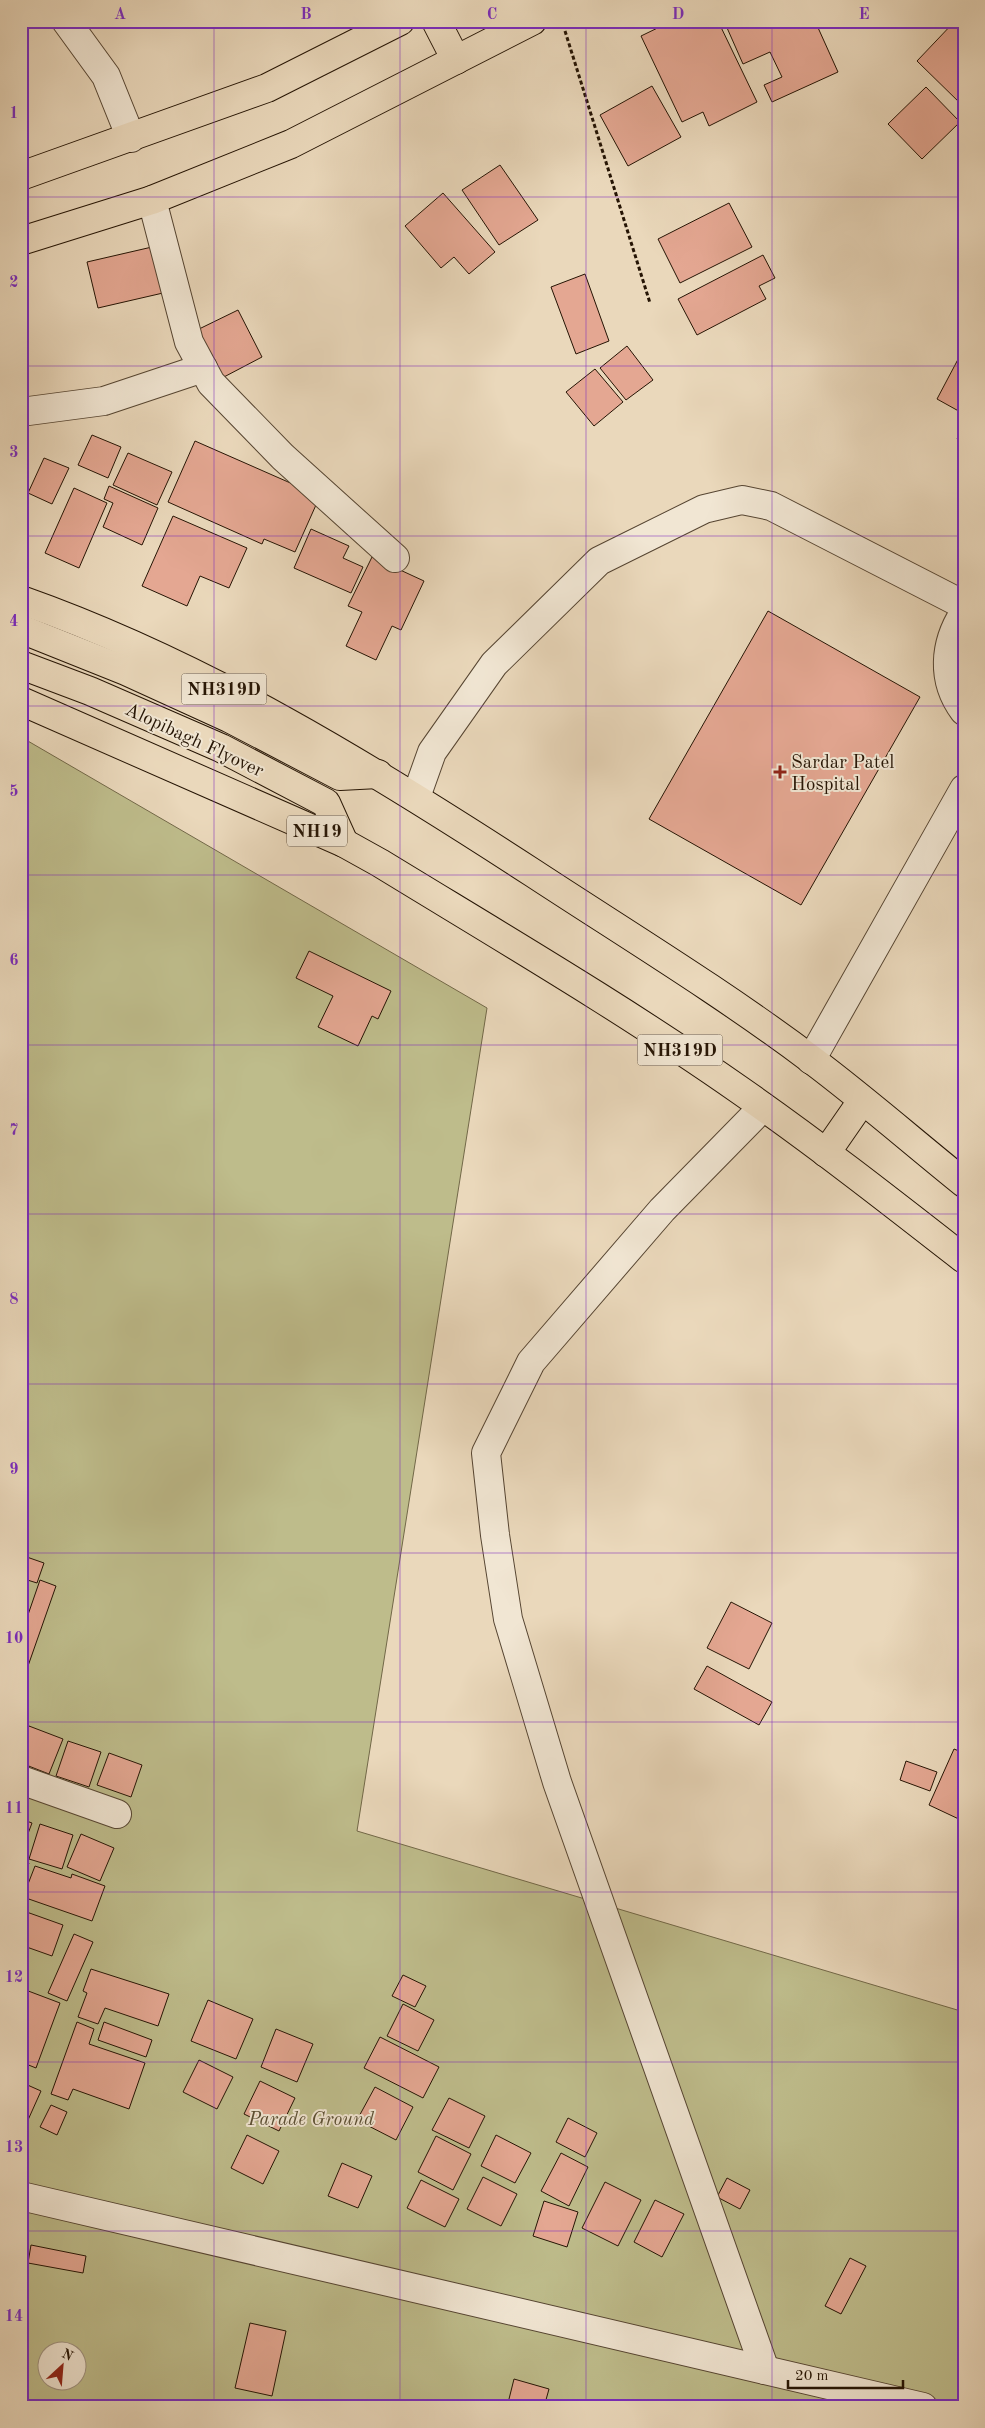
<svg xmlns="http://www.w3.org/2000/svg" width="985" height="2428" font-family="'Old Standard TT',serif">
<rect width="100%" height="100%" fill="#ead8bb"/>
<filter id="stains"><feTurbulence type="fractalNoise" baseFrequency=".004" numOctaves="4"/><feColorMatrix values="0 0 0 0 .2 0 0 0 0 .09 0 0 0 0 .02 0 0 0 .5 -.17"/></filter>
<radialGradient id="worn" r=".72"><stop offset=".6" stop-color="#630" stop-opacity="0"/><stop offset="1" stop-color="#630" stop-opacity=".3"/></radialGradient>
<path fill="#bebc8b" stroke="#726848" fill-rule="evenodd" d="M21,737L487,1008L357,1831L964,2012V2407H21ZM48,2350H78V2380H48Z"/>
<g fill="#e4a792" stroke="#251404">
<polygon points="672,21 718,21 757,102 709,126 703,112 682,122 641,36"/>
<polygon points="724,21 815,21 838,72 772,102 764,85 782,77 770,52 743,64"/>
<polygon points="955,21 964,21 962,105 917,61"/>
<polygon points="652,86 681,137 628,166 600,115"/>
<polygon points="926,87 960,122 922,159 888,124"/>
<polygon points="500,165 538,220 499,245 462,190"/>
<polygon points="443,193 495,252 469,274 454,257 441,268 405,226"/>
<polygon points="729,203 752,247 680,283 658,239"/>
<polygon points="152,247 163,293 98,308 87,262"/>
<polygon points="763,255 775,278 759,286 766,299 697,335 678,299"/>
<polygon points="585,274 609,341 576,354 551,287"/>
<polygon points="238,310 262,357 222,378 197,330"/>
<polygon points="627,346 653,380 626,400 600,368"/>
<polygon points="964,348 964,414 937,399"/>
<polygon points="595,369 623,402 594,426 566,392"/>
<polygon points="964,427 964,443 957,439"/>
<polygon points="92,435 121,447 108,478 78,465"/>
<polygon points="195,441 320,496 295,552 264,539 262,544 168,502"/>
<polygon points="128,453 172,472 157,505 113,485"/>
<polygon points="44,458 69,468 52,504 28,493"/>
<polygon points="109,486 158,508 142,545 103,527 113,503 104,499"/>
<polygon points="74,488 107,503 79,568 45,553"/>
<polygon points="173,516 247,548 229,588 200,576 187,606 142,586"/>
<polygon points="311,529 349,546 343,558 363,567 351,593 294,568"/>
<polygon points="372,557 424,581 401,630 392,626 376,660 346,646 362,612 348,606"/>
<polygon points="768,611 920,697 801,905 649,819"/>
<polygon points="309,951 391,991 378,1019 372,1016 358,1046 318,1027 333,996 296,978"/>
<polygon points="21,1555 44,1563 37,1583 21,1578"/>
<polygon points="40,1580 56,1586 21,1686 21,1635"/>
<polygon points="731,1602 772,1623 749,1669 707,1648"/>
<polygon points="707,1666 772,1702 759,1725 694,1689"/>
<polygon points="29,1726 63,1739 49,1774 21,1763 21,1745"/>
<polygon points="68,1741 101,1752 89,1787 56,1776"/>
<polygon points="954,1749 964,1753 963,1821 929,1805"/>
<polygon points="109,1753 142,1765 131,1797 97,1785"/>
<polygon points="906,1761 937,1772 930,1791 900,1780"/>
<polygon points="21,1819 32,1823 21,1852"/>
<polygon points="40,1824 73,1835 62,1869 29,1859"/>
<polygon points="81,1834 114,1848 100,1881 67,1867"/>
<polygon points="21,1860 29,1863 21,1883"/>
<polygon points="35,1866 71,1878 72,1874 105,1886 92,1921 23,1897"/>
<polygon points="21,1910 63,1925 52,1956 21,1945"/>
<polygon points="74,1934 93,1942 67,2001 48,1993"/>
<polygon points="91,1969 169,1994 158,2026 105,2008 98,2024 78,2017 87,1993 83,1991"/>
<polygon points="403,1975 426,1986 415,2007 392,1996"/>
<polygon points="23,1989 60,2003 36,2068 21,2062 21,1994"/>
<polygon points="208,2000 253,2019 236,2059 191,2041"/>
<polygon points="403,2004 434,2020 418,2051 387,2036"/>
<polygon points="77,2022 94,2029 89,2044 145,2063 129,2109 73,2089 68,2100 51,2094"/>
<polygon points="104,2022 152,2040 146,2057 98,2040"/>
<polygon points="276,2029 313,2044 297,2082 261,2067"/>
<polygon points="380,2037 439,2067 423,2098 364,2068"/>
<polygon points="199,2060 233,2077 217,2109 183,2092"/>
<polygon points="260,2081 295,2098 279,2131 244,2114"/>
<polygon points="23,2083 41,2091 28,2120 21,2117"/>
<polygon points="375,2087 413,2107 396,2140 357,2120"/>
<polygon points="449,2098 485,2116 469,2148 432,2130"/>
<polygon points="51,2105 67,2112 57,2135 40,2127"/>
<polygon points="568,2118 597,2133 585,2157 556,2142"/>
<polygon points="247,2135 279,2151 263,2184 231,2168"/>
<polygon points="496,2135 531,2153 515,2183 481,2166"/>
<polygon points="436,2136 471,2154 453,2190 418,2172"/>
<polygon points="561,2153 588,2167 569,2206 541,2191"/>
<polygon points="342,2163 372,2176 358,2208 328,2196"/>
<polygon points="483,2177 517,2194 501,2226 467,2209"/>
<polygon points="727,2178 750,2190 740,2209 717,2197"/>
<polygon points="421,2180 459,2199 445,2227 407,2208"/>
<polygon points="605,2182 641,2200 618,2246 582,2228"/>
<polygon points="655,2200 684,2214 662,2257 634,2242"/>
<polygon points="544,2201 578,2212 567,2247 533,2236"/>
<polygon points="31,2245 86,2256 83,2273 28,2263"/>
<polygon points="850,2258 866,2266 841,2314 825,2306"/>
<polygon points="250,2323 286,2331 272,2396 235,2388"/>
<polygon points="514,2379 549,2389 544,2407 507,2407"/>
</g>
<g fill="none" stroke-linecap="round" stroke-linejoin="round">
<g stroke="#564532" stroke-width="30">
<g id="minor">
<polyline points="66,21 106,76 131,138"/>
<polyline points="152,200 189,342 211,383 283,457 395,558"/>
<polyline points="21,412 104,401 203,368"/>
<path d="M964,613C944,644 941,680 964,711"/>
<polyline points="416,797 432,752 494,664 599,561 704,509 742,500 771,506 964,605"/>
<polyline points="811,1060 964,789"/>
<polyline points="763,1107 662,1210 531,1362 486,1453 495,1535 508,1619 557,1782 765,2370"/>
<polyline points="21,1780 117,1814"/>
<polyline points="21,2196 923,2407"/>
</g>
</g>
<g stroke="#251404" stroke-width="30">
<g id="major">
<polyline points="436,21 456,60"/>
<polyline points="21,176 267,88 400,21"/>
<polyline points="21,241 152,200 291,144 532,21"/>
</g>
</g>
<g stroke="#251404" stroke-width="30">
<g id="highway">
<path d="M21,600C205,665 370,767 533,873C626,934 723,993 812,1060C864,1099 913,1142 964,1183"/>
<polyline points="21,629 126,671 229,718 340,776 378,774"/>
<polyline points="21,665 90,691 221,748 326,803 344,843"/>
<path d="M21,701L344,843L380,863C501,937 624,1009 741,1091C817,1144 891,1202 964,1259"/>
<polyline points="826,1153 862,1101"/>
</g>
</g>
<polyline stroke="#251404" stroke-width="3" stroke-dasharray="4 2.5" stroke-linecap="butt" points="565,31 650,303"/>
<use href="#minor" stroke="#f1e6d3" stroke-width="28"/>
<use href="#major" stroke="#ead8bb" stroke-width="28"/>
<use href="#highway" stroke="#ead8bb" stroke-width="28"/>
</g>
<path fill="none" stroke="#7b2cbf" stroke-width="1" stroke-opacity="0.55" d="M214,21V2407M400,21V2407M586,21V2407M772,21V2407M21,197H964M21,366H964M21,536H964M21,706H964M21,875H964M21,1045H964M21,1214H964M21,1384H964M21,1553H964M21,1722H964M21,1892H964M21,2062H964M21,2231H964"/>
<path fill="#8f2418" stroke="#f1e6d3" stroke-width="2" d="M777.5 764.5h5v5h5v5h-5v5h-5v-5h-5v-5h5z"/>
<g text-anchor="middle" stroke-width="4" stroke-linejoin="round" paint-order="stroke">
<g fill="#f1e6d3" stroke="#625342" stroke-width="1">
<rect x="181.5" y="673.5" width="85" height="31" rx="4"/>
<rect x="287" y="815.5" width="60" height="31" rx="4"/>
<rect x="637.5" y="1034.5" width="85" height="31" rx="4"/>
</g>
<g font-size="18" font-weight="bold" fill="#251404">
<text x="224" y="695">NH319D</text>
<text x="317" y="837">NH19</text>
<text x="680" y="1056">NH319D</text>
</g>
<g font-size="19" fill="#251404" stroke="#f1e6d3">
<text transform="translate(195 739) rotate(25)" y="7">Alopibagh Flyover</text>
</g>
<g font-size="19" fill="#251404" stroke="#f1e6d3" text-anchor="start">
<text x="791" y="768">Sardar Patel<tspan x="791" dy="22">Hospital</tspan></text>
</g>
<g font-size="19" font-style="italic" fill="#5b4f33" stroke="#f1e6d3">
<text x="311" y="2125">Parade Ground</text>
</g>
</g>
<rect width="985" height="2428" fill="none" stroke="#ead8bb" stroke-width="55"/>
<g transform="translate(62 2366) rotate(26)"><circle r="24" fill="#f1e6d3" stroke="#9f9280"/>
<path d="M0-4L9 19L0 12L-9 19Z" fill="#8f2418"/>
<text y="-8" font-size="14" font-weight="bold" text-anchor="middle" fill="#251404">N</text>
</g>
<path d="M788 2380v8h115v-8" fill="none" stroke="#251404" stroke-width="2.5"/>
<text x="795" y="2380" font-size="15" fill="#251404" stroke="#f1e6d3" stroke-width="4" paint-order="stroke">20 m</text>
<rect x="28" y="28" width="930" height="2372" fill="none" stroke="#7b2cbf" stroke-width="2"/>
<g font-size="16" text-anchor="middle" font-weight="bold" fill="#7b2cbf">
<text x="120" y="19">A</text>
<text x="306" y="19">B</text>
<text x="492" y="19">C</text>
<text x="678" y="19">D</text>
<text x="864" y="19">E</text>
<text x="14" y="118">1</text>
<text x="14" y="287">2</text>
<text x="14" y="457">3</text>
<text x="14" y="626">4</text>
<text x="14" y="796">5</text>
<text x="14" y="965">6</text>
<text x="14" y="1135">7</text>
<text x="14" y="1304">8</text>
<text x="14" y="1474">9</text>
<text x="14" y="1643">10</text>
<text x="14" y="1813">11</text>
<text x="14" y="1982">12</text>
<text x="14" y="2152">13</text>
<text x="14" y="2321">14</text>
</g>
<rect width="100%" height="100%" filter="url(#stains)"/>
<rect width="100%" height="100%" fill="url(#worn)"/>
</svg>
